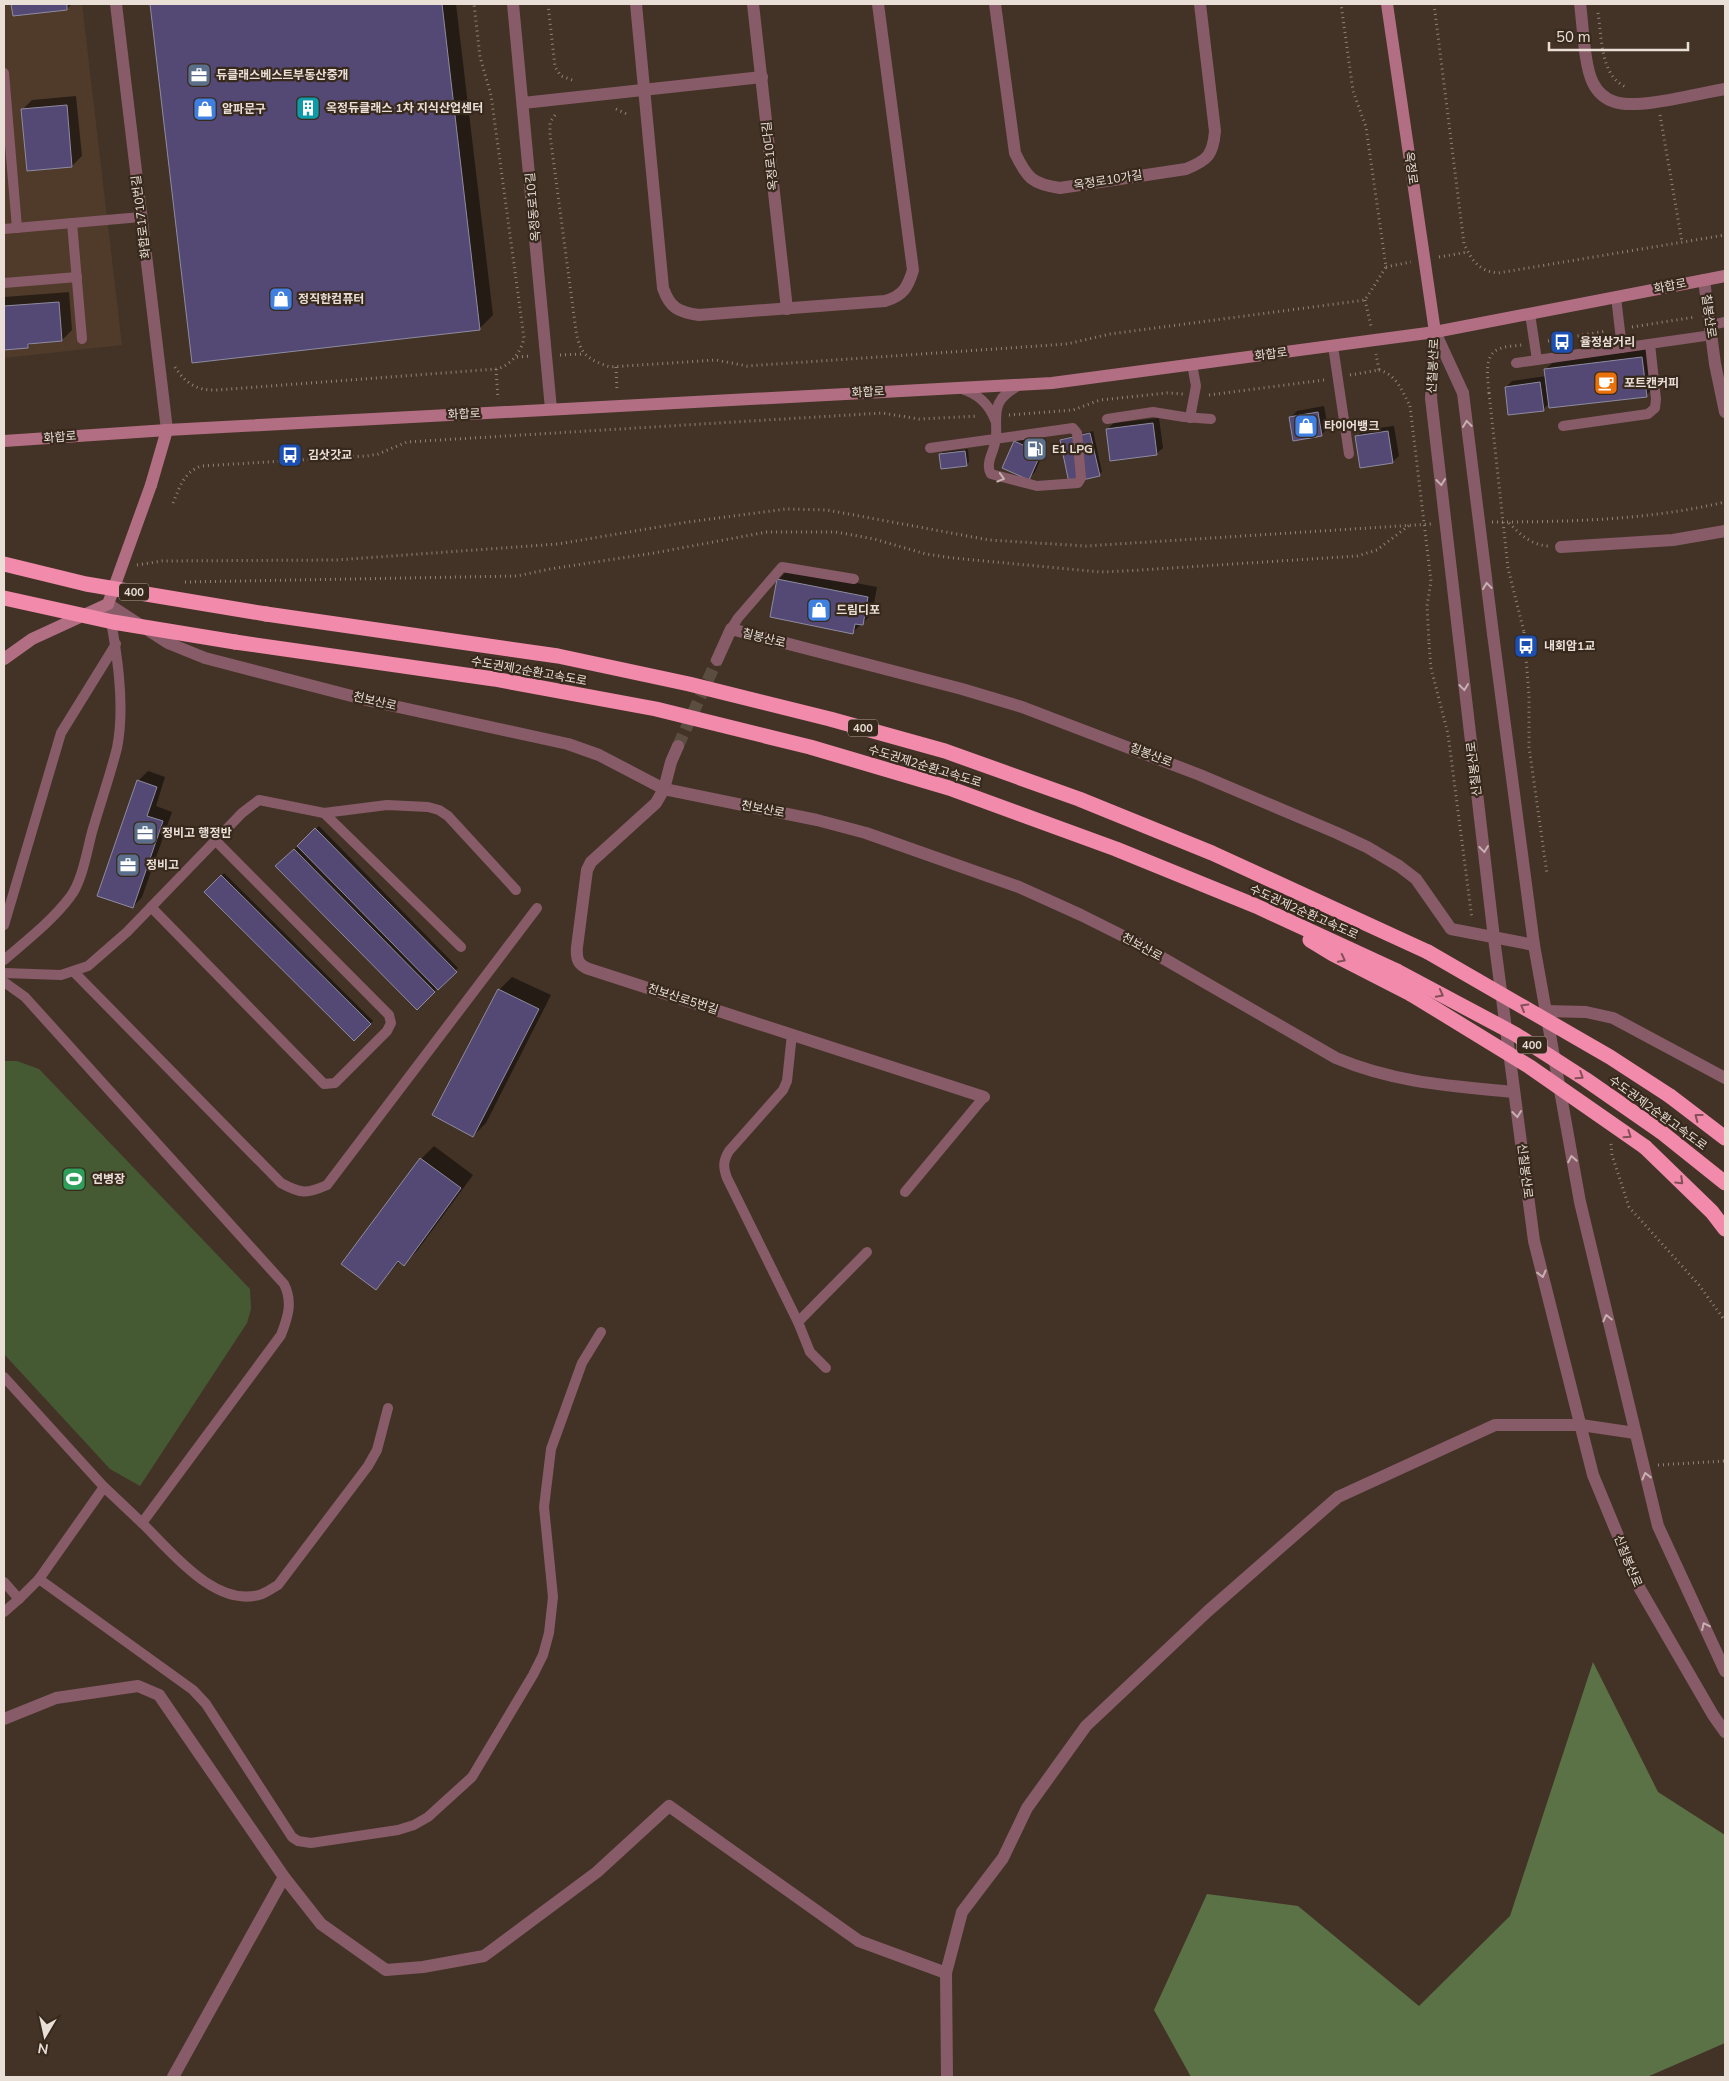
<svg xmlns="http://www.w3.org/2000/svg" width="1729" height="2081" font-family="'Nunito Sans','Noto Sans KR',sans-serif">
<rect width="100%" height="100%" fill="#433326"/>
<polygon fill="#503b2b" points="4,4 82,4 122,345 4,358"/>
<polygon fill="#455a33" points="4,1061 17,1061 39,1069 250,1289 251,1309 247,1323 140,1486 110,1469 4,1354"/>
<polygon fill="#5a7246" points="1593,1662 1658,1792 1725,1835 1725,2043 1647,2077 1191,2077 1154,2010 1207,1894 1298,1906 1419,2006 1510,1916"/>
<g fill="#0007">
<polygon points="12,4 72,4 67,9 14,15"/>
<polygon points="151,4 456,4 493,315 480,328 193,362"/>
<polygon points="76,96 82,156 72,166 22,110 32,100"/>
<polygon points="69,292 72,330 62,340 32,343 28,347 4,349 4,297"/>
<polygon points="1652,348 1656,386 1646,395 1550,403 1543,409 1506,387 1512,381 1546,376 1546,369 1555,360"/>
<polygon points="1324,406 1328,428 1321,435 1291,417 1297,411"/>
<polygon points="1159,418 1163,448 1156,454 1107,429 1114,423"/>
<polygon points="1394,426 1399,456 1392,462 1357,437 1363,430"/>
<polygon points="1093,431 1102,472 1099,474 1061,440 1064,438"/>
<polygon points="1021,436 1046,447 1035,472 1028,479 1015,442"/>
<polygon points="968,449 969,462 966,465 940,455 943,452"/>
<polygon points="788,570 877,587 872,614 853,632 778,580"/>
<polygon points="148,771 165,777 156,806 172,812 142,897 133,907 138,781"/>
<polygon points="319,826 458,968 417,1008 277,866"/>
<polygon points="224,873 373,1021 354,1039 205,892"/>
<polygon points="512,977 551,995 486,1123 473,1136 499,990"/>
<polygon points="434,1146 473,1175 417,1251 404,1264 400,1261 376,1288 421,1159"/>
</g>
<g fill="#534974" stroke="#8f8ba0">
<polygon points="11,4 67,4 67,10 13,16"/>
<polygon points="150,4 442,4 480,330 192,363"/>
<polygon points="67,105 72,167 27,171 21,109"/>
<polygon points="59,302 62,341 28,344 28,348 4,350 4,306"/>
<polygon points="1642,357 1647,397 1549,408 1544,369"/>
<polygon points="1540,382 1544,411 1508,415 1505,387"/>
<polygon points="1318,412 1322,436 1293,441 1289,417"/>
<polygon points="1153,423 1157,455 1110,461 1106,429"/>
<polygon points="1388,431 1393,463 1360,468 1355,436"/>
<polygon points="1090,433 1100,476 1069,483 1060,440"/>
<polygon points="1014,441 1041,453 1029,480 1002,468"/>
<polygon points="965,451 967,466 941,469 939,454"/>
<polygon points="777,579 868,597 863,625 855,624 853,634 770,617"/>
<polygon points="137,780 157,787 147,816 163,821 133,908 97,896"/>
<polygon points="315,828 457,972 438,990 297,846"/>
<polygon points="294,849 435,992 417,1010 275,866"/>
<polygon points="221,875 371,1024 354,1041 204,892"/>
<polygon points="498,989 539,1009 473,1137 432,1115"/>
<polygon points="420,1158 461,1188 404,1266 398,1261 376,1290 341,1264"/>
</g>
<g fill="none" stroke-linecap="round" stroke-linejoin="round">
<polyline stroke="#5c4d41" stroke-width="12" stroke-dasharray="12 6" stroke-linecap="butt" points="678,746 717,660"/>
<g stroke="#908378" stroke-width="3" stroke-dasharray="1 4" stroke-linecap="butt">
<polyline points="548,4 555,67 561,76 575,81"/>
<path d="M1434,4L1464,244C1472,261 1479,271 1498,273L1725,235"/>
<path d="M1598,13C1602,37 1600,76 1626,87"/>
<polyline points="616,109 629,115"/>
<path d="M555,115L550,122V135L576,331C580,355 589,360 610,367L716,360L747,366L1067,344L1110,334L1365,300L1386,267L1366,127L1353,91L1341,4"/>
<polyline points="1660,115 1682,242"/>
<polyline points="1439,257 1468,252"/>
<polyline points="1386,267 1411,262"/>
<polyline points="1365,300 1371,326"/>
<polyline points="1632,327 1695,317"/>
<polyline points="1548,341 1606,331"/>
<polyline points="560,355 584,354"/>
<polyline points="517,357 531,356"/>
<path d="M175,367C185,383 197,391 217,390L496,369C511,366 521,352 524,338L491,95L480,57L474,4"/>
<polyline points="616,367 617,391"/>
<polyline points="496,369 498,399"/>
<path d="M1379,370C1397,375 1402,391 1410,406"/>
<polyline points="1350,375 1379,370 1376,354"/>
<path d="M1489,393C1488,379 1483,355 1499,349C1505,346 1515,346 1522,345"/>
<polyline points="1209,395 1324,380"/>
<polyline points="1009,415 1073,410 1100,400 1167,393 1183,394"/>
<path d="M173,503C180,487 183,473 201,466L367,456L378,454L407,442L882,413L919,419L978,416"/>
<path d="M1492,522C1570,522 1649,520 1725,502"/>
<path d="M1509,523C1520,534 1531,545 1548,546"/>
<polyline points="137,565 162,561 336,560 558,544 688,522 786,509 827,510 989,540 1086,546 1431,524"/>
<polyline points="185,582 517,576 550,569 654,553 767,532 836,532 874,539 926,554 953,558 1100,572 1125,571 1357,556 1377,550 1411,524"/>
<polyline points="1524,632 1529,696 1529,747 1547,874"/>
<polyline points="1429,643 1431,668 1448,734 1472,919"/>
<polyline points="1611,1144 1612,1155 1629,1207 1699,1285 1725,1321"/>
<polyline points="1658,1465 1725,1461"/>
</g>
<g stroke="#875c68" stroke-width="10">
<polyline points="4,73 17,228"/>
<polyline points="72,223 82,339"/>
<polyline points="4,229 141,217"/>
<polyline points="4,283 77,277"/>
<polyline points="1616,297 1622,348"/>
<polyline points="1530,314 1537,360"/>
<polyline points="1711,325 1725,322"/>
<polyline points="1333,346 1349,454"/>
<polyline points="1516,363 1712,335"/>
<path d="M962,389C978,394 989,404 995,420"/>
<polyline points="1190,418 1196,386 1192,364"/>
<polyline points="1107,419 1153,412 1184,417 1211,419"/>
<polyline points="1563,426 1648,414 1655,408 1656,399 1650,344"/>
<path d="M930,448L1073,428L1077,433L1081,478L1078,483L1037,486L991,474C984,463 996,449 996,437C997,426 994,413 999,403C1003,394 1012,390 1019,385"/>
<polyline points="731,629 738,618 782,567 854,579"/>
<polyline points="324,813 461,947"/>
<polyline points="151,907 324,1084 335,1083 387,1031 391,1023 389,1015 215,840"/>
<polyline points="4,925 61,733 116,644"/>
<path d="M4,960C26,941 52,921 70,897C82,882 87,851 92,832C100,804 110,776 117,748C126,703 116,648 108,604"/>
<path d="M74,972L281,1183C301,1194 307,1194 327,1185L537,908"/>
<polyline points="4,973 61,975 88,966 127,932 242,813 259,800 324,813 387,805 428,807 439,810 448,816 516,890"/>
<path d="M4,982L25,997L284,1284C293,1302 288,1317 281,1335L142,1523L104,1487L4,1377"/>
<path d="M792,1034L787,1081L783,1090L729,1151C723,1161 723,1167 727,1178L798,1322L867,1252"/>
<polyline points="905,1192 984,1097"/>
<polyline points="798,1322 810,1352 826,1368"/>
<path d="M142,1523C170,1550 216,1610 262,1594C267,1592 273,1588 278,1585L368,1466L377,1450L388,1408"/>
<polyline points="39,1579 193,1690 206,1704 292,1837 298,1841 311,1843 398,1830 414,1825 428,1817 472,1777 533,1675 543,1655 549,1633 553,1597 544,1507 551,1449 582,1363 601,1332"/>
<polyline points="4,1582 19,1599 39,1579 104,1487"/>
<polyline points="4,1612 19,1599"/>
</g>
<g stroke="#875c68" stroke-width="12">
<polyline points="116,4 167,430"/>
<polyline points="513,4 551,409"/>
<path d="M636,4L663,288C670,308 678,312 699,315L885,301C903,296 908,287 913,270L878,4"/>
<polyline points="753,4 787,309"/>
<path d="M995,4L1015,153C1027,178 1032,184 1060,188L1186,169C1208,160 1213,155 1215,131L1200,4"/>
<path d="M1580,4C1583,24 1584,66 1593,83C1598,93 1605,99 1615,102C1638,110 1699,93 1725,89"/>
<polyline points="523,103 762,77"/>
<polyline points="1704,280 1715,364 1725,412"/>
<polyline points="1561,547 1673,540 1725,531"/>
<path d="M108,604L168,643L205,658L371,701L568,744L599,755L664,789L817,820L866,833L1019,887L1081,915L1135,942L1336,1058C1395,1083 1452,1086 1514,1092"/>
<polyline points="717,660 731,629 962,689 1022,707 1200,775 1337,833 1367,847 1399,866 1416,879 1451,929 1534,945"/>
<path d="M678,746L671,762L664,789L656,803L591,862L587,870L577,947C576,959 578,965 589,969L984,1097"/>
<polyline points="1546,1011 1586,1012 1613,1018 1725,1078"/>
<polyline points="4,1719 56,1698 138,1686 159,1695 284,1877 173,2077"/>
<polyline points="284,1877 321,1924 386,1970 423,1967 484,1956 597,1872 669,1806 859,1941 946,1973"/>
<polyline points="947,2077 946,1973 962,1912 1003,1858 1027,1808 1086,1726 1208,1611 1338,1497 1495,1425 1581,1425 1635,1433"/>
</g>
<g stroke="#875c68" stroke-width="12">
<polyline points="1435,332 1463,393"/>
<polyline points="1431,398 1435,334"/>
<polyline points="1493,634 1534,945 1580,1202 1658,1526 1725,1671"/>
<polyline points="1459,639 1494,938 1534,1241 1593,1475 1640,1589 1713,1715 1725,1732"/>
</g>
<g stroke="#b26f83" stroke-width="12">
<polyline points="1387,4 1435,332"/>
<polyline points="4,441 167,430 1052,383 1435,332 1725,276"/>
<polyline points="151,485 167,430"/>
<polyline points="4,659 32,639 108,604"/>
</g>
<g stroke="#f28aab" stroke-width="15">
<polyline points="266,614 558,656 689,684 830,719 945,751 1079,799 1212,853 1428,952"/>
<polyline points="235,642 494,679 656,709 810,747 949,788 1116,849 1256,906 1397,971"/>
<polyline points="1310,940 1333,954 1411,994"/>
<polyline points="1670,1096 1725,1138"/>
<polyline points="1660,1131 1725,1183"/>
<polyline points="1645,1147 1712,1212 1725,1229"/>
</g>
<g stroke="#908378" stroke-width="3" stroke-dasharray="1 4" stroke-linecap="butt">
<polyline points="1489,393 1508,568 1524,632"/>
<polyline points="1410,406 1431,581 1427,606 1429,643"/>
</g>
<g stroke="#875c68" stroke-width="12">
<polyline points="1463,393 1493,634"/>
<polyline points="1431,398 1459,639"/>
</g>
<polyline stroke="#b26f83" stroke-width="12" points="108,604 151,485"/>
<g stroke="#f28aab" stroke-width="15">
<polyline points="4,564 86,584 266,614"/>
<polyline points="4,598 113,622 235,642"/>
<polyline points="1428,952 1610,1057 1670,1096"/>
<polyline points="1397,971 1515,1034 1585,1079 1660,1131"/>
<polyline points="1411,994 1530,1067 1645,1147"/>
</g>
</g>
<defs><path id="oneway-chevron" d="M-2-3.5L2.5 0L-2 3.5" fill="none" stroke-width="1.6" stroke-linecap="round" stroke-linejoin="round" transform="scale(1.25)"/></defs>
<g stroke="#c7b1b0">
<use href="#oneway-chevron" transform="translate(1467 424) rotate(-97)"/>
<use href="#oneway-chevron" transform="translate(1001 478) rotate(16)"/>
<use href="#oneway-chevron" transform="translate(1441 482) rotate(83)"/>
<use href="#oneway-chevron" transform="translate(1487 586) rotate(-97)"/>
<use href="#oneway-chevron" transform="translate(1464 687) rotate(83)"/>
<use href="#oneway-chevron" transform="translate(1484 849) rotate(83)"/>
<use href="#oneway-chevron" transform="translate(1517 1114) rotate(83)"/>
<use href="#oneway-chevron" transform="translate(1572 1159) rotate(-100)"/>
<use href="#oneway-chevron" transform="translate(1542 1274) rotate(76)"/>
<use href="#oneway-chevron" transform="translate(1607 1318) rotate(-103)"/>
<use href="#oneway-chevron" transform="translate(1646 1476) rotate(-104)"/>
<use href="#oneway-chevron" transform="translate(1705 1626) rotate(-115)"/>
</g>
<g stroke="#825056">
<use href="#oneway-chevron" transform="translate(1342 959) rotate(27)"/>
<use href="#oneway-chevron" transform="translate(1440 994) rotate(28)"/>
<use href="#oneway-chevron" transform="translate(1524 1007) rotate(-150)"/>
<use href="#oneway-chevron" transform="translate(1580 1076) rotate(33)"/>
<use href="#oneway-chevron" transform="translate(1698 1117) rotate(-143)"/>
<use href="#oneway-chevron" transform="translate(1628 1135) rotate(34)"/>
<use href="#oneway-chevron" transform="translate(1680 1181) rotate(44)"/>
</g>
<defs>
<g id="office-square" transform="scale(1.25)"><rect x="-9" y="-9" width="18" height="18" rx="4" fill="#5c6f8a" stroke="#38291d"/><path d="M-6-3h4V-5.5h4V-3h4V5H-6ZM-1-4.5V-3h2v-1.5ZM-6 0V1H6V0Z" fill="#fff"/></g>
<g id="building-square" transform="scale(1.25)"><rect x="-9" y="-9" width="18" height="18" rx="4" fill="#0f9aa8" stroke="#38291d"/><path d="M-4-6H4V6H1V3H-1V6H-4ZM-2.5-4.3h1.7v1.8h-1.7ZM.8-4.3h1.7v1.8H.8ZM-2.5-1h1.7V.8h-1.7ZM.8-1h1.7V.8H.8Z" fill="#fff"/></g>
<g id="shop-square" transform="scale(1.25)"><rect x="-9" y="-9" width="18" height="18" rx="4" fill="#3f7fe0" stroke="#38291d"/><path d="M-5-2.5h2.3a2.7 3.5 0 0 1 5.4 0H5L5.5 6h-11ZM-1.5-2.5h3a1.5 2.3 0 0 0-3 0Z" fill="#fff"/></g>
<g id="bus-square" transform="scale(1.25)"><rect x="-9" y="-9" width="18" height="18" rx="4" fill="#1a4fb4" stroke="#38291d"/><path d="M-5-6H5V4H4V6H2V4H-2V6H-4V4H-5ZM-3.5-4V0h7V-4ZM-3.5 1.2v1.5H-2V1.2ZM2 1.2v1.5H3.5V1.2Z" fill="#fff"/></g>
<g id="cafe-square" transform="scale(1.25)"><rect x="-9" y="-9" width="18" height="18" rx="4" fill="#e8710a" stroke="#38291d"/><path d="M-5.5-4.5H6V0H3Q3 3.5 0 3.5H-2.5Q-5.5 3.5-5.5 0ZM3-3.2v2h1.7v-2ZM-6 4.5H4V6H-6Z" fill="#fff"/></g>
<g id="fuel-square" transform="scale(1.25)"><rect x="-9" y="-9" width="18" height="18" rx="4" fill="#5c6f8a" stroke="#38291d"/><path d="M-5.5-6h7V0h2V4h1.3V-2.5L3-4.5l.8-.8L6-3V5H2.5V1h-1V6h-7ZM-4.2-4.7v3.2H.2V-4.7Z" fill="#fff"/></g>
<g id="stadium-square" transform="scale(1.25)"><rect x="-9" y="-9" width="18" height="18" rx="4" fill="#2e9e5b" stroke="#38291d"/><path d="M0-5a6.5 5 0 1 0 0 10a6.5 5 0 1 0 0-10ZM-3.5-1.8h7v3.6h-7Z" fill="#fff"/></g>
</defs>
<g fill-rule="evenodd">
<use href="#office-square" x="199" y="75"/>
<use href="#building-square" x="308" y="108"/>
<use href="#shop-square" x="205" y="109"/>
<use href="#shop-square" x="281" y="299"/>
<use href="#bus-square" x="1562" y="342"/>
<use href="#cafe-square" x="1606" y="383"/>
<use href="#shop-square" x="1306" y="426"/>
<use href="#fuel-square" x="1035" y="449"/>
<use href="#bus-square" x="290" y="455"/>
<use href="#shop-square" x="819" y="610"/>
<use href="#bus-square" x="1526" y="646"/>
<use href="#office-square" x="145" y="833"/>
<use href="#office-square" x="128" y="865"/>
<use href="#stadium-square" x="74" y="1179"/>
</g>
<g text-anchor="middle" stroke-width="4.5" stroke-linejoin="round" paint-order="stroke">
<g fill="#38291d" stroke="#b4a89f" stroke-width="1">
<rect x="119" y="583.5" width="30" height="17" rx="4"/>
<rect x="848" y="719.5" width="30" height="17" rx="4"/>
<rect x="1517" y="1036.5" width="30" height="17" rx="4"/>
</g>
<g font-size="11" font-weight="bold" fill="#e9dfd7">
<text x="134" y="596">400</text>
<text x="863" y="732">400</text>
<text x="1532" y="1049">400</text>
</g>
<g font-size="12" font-weight="bold" fill="#e9dfd7" stroke="#38291d" text-anchor="start">
<text x="216" y="79">듀클래스베스트부동산중개</text>
<text x="326" y="112">옥정듀클래스 1차 지식산업센터</text>
<text x="222" y="113">알파문구</text>
<text x="298" y="303">정직한컴퓨터</text>
<text x="1580" y="346">율정삼거리</text>
<text x="1624" y="387">포트캔커피</text>
<text x="1324" y="430">타이어뱅크</text>
<text x="1052" y="453">E1 LPG</text>
<text x="308" y="459">김삿갓교</text>
<text x="836" y="614">드림디포</text>
<text x="1544" y="650">내회암1교</text>
<text x="162" y="837">정비고 행정반</text>
<text x="146" y="869">정비고</text>
<text x="92" y="1183">연병장</text>
</g>
<g font-size="12" fill="#e9dfd7" stroke="#38291d">
<text transform="translate(770 156) rotate(-96)" y="4">옥정로10다길</text>
<text transform="translate(1411 168) rotate(82)" y="4">옥정로</text>
<text transform="translate(1108 180) rotate(-9)" y="4">옥정로10가길</text>
<text transform="translate(533 207) rotate(-95)" y="4">옥정동로10길</text>
<text transform="translate(141 217) rotate(-97)" y="4">화합로1710번길</text>
<text transform="translate(1670 286) rotate(-11)" y="4">화합로</text>
<text transform="translate(1709 316) rotate(82)" y="4">칠봉산로</text>
<text transform="translate(1271 354) rotate(-7)" y="4">화합로</text>
<text transform="translate(1433 366) rotate(-87)" y="4">신칠봉산로</text>
<text transform="translate(868 392) rotate(-3)" y="4">화합로</text>
<text transform="translate(464 414) rotate(-3)" y="4">화합로</text>
<text transform="translate(60 437) rotate(-4)" y="4">화합로</text>
<text transform="translate(764 638) rotate(14)" y="4">칠봉산로</text>
<text transform="translate(529 671) rotate(10)" y="4">수도권제2순환고속도로</text>
<text transform="translate(375 701) rotate(13)" y="4">천보산로</text>
<text transform="translate(1151 755) rotate(21)" y="4">칠봉산로</text>
<text transform="translate(925 766) rotate(17)" y="4">수도권제2순환고속도로</text>
<text transform="translate(1474 769) rotate(-97)" y="4">신칠봉산로</text>
<text transform="translate(763 809) rotate(11)" y="4">천보산로</text>
<text transform="translate(1304 912) rotate(24)" y="4">수도권제2순환고속도로</text>
<text transform="translate(1142 947) rotate(29)" y="4">천보산로</text>
<text transform="translate(683 999) rotate(18)" y="4">천보산로5번길</text>
<text transform="translate(1658 1113) rotate(36)" y="4">수도권제2순환고속도로</text>
<text transform="translate(1525 1171) rotate(83)" y="4">신칠봉산로</text>
<text transform="translate(1628 1561) rotate(68)" y="4">신칠봉산로</text>
</g>
</g>
<rect width="1729" height="2081" fill="none" stroke="#e9dfd7" stroke-width="10"/>
<g transform="translate(45 2036) rotate(189)" stroke="#38291d" stroke-width="4" paint-order="stroke">
<path d="M0-4L9 19L0 12L-9 19Z" fill="#e9dfd7"/>
<text y="-8" font-size="14" font-weight="bold" text-anchor="middle" fill="#e9dfd7">N</text>
</g>
<path d="M1549 42v8h139v-8" fill="none" stroke="#e9dfd7" stroke-width="2.5"/>
<text x="1556" y="42" font-size="15" fill="#e9dfd7" stroke="#38291d" stroke-width="4" paint-order="stroke">50 m</text>
</svg>
